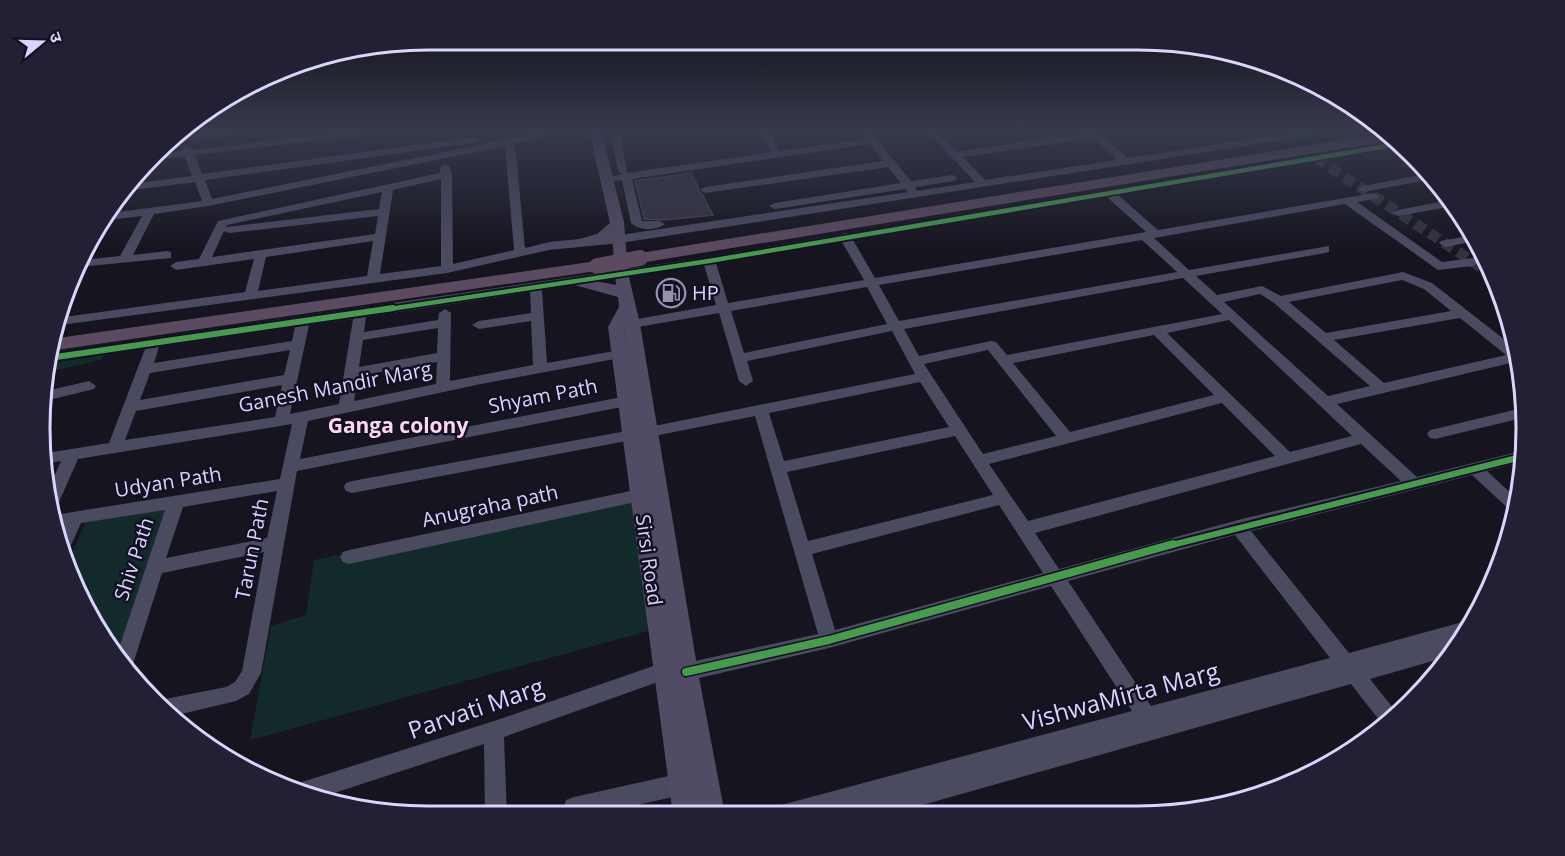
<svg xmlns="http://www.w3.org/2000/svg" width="1565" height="856" font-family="'Open Sans','Noto Sans Devanagari',sans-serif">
<rect width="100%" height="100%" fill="#16141f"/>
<g fill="#132a2a">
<polygon points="105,353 101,360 48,372 49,361"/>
<polygon points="632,495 652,630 250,740 271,626 306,615 314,560"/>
<polygon points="169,508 124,642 111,644 69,577 66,566 86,521"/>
</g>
<polygon fill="#343241" stroke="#433f53" stroke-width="1.5" points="691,173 699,188 698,191 702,194 713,215 663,220 644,219 635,181"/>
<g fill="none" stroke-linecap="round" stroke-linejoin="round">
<polyline stroke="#333140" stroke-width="11" stroke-dasharray="11 6" stroke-linecap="butt" points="1316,158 1484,269"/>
<g fill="#4a4a60" fill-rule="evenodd">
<polygon points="227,130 256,130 251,133 170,142 175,137"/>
<path d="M357,130H388L383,133L195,155L202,174L473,137L478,140L473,143L205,180L212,199L523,136L537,130H548L540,138L515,144L525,248L549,242L620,235L908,192L905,189L775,209L769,206L775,203L901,183L888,167L705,193L700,190L705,187L883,161L870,144L632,179L642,221H659L665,224C656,231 640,231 631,223L622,180L608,182L603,179L622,174L618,171L610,130H620L627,173L772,152L759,130H769L779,151L866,139L859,130H869L911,181L953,175L958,178L953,181L915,187L917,191L975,182L926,130H937L957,152L1097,130L1128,158L1308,130H1333L1328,133L796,216L620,243L549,250L447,273L53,326L57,318L245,292L254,259L176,270L170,266L176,262L199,259L218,221L440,173V167L445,164L450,167L452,175L453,264L514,250L505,146L208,206L154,214L133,255L167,251L171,252V258L79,267L83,260L120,256L142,216L100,221L103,214L202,201L195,182L125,191L130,184L192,176L185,157L154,159L159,154L183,151V146L187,145L193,150ZM1094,138L1117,160L985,180L963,157ZM441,179V266L380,274L393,190ZM382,192L379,209L226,227L227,225ZM378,216L375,234L212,257L224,231L229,233ZM373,241L367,276L258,291L266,257Z"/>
<path d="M1390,142L1396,147L1118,195L1158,230L1374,193L1379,196L1378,198L1357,202L1442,262L1473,258L1479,262L1473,266L1438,270L1345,204L1154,238L1189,270L1329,246V252L1325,253L1196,276L1217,295L1262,286L1281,296L1403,272L1432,283L1514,347L1515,362L1337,404L1417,477L1521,451L1522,462L1487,471L1516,498L1512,512L1472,475L1251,531L1349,653L1470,620L1474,621L1450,656L1370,679L1397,713L1383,725L1351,684L887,815H836L838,811L825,815H774L777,807L785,804L1132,711L1051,586L829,648L686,681L679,678L676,672L679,666L686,663L818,634L755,416L649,437L644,436L641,432L644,428L915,374L892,331L747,361L753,381L746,386L739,381L719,313L632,328L627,327L625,324L627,321L632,320L716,305L704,265L542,290L547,363L631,348L636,349L638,352L636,355L481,384L308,421L300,459L627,396L634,401L627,406L297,471L261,673L249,694L236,701L173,716L157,703L165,699L226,687L235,682L242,671L264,552L162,573L133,664L127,671L117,654L165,510L81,523L68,552L63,553L59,535L63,526L57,527L54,515L280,479L292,424L78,459L59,502L53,508L48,490L61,461L42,464L40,454L109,443L145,349L49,362L50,353L709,257L840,235L845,233L849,234ZM1107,197L1146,232L875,278L853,240ZM1142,240L1177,272L899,321L879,285ZM842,242L864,280L728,303L716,263ZM1183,278L1222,314L1007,355L996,342L991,341L919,356L904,329ZM1402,280L1424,289L1451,311L1326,333L1289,302ZM867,287L887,324L744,353L731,311ZM530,292L531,313L479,321L472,325L479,329L531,321L533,365L450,381L451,313L445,309L439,313L438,320L364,332L366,317ZM1260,294L1274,303L1370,386L1328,396L1224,302ZM1460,318L1506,355L1384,383L1334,340ZM353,319L339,404L290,414L309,325ZM1229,320L1352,436L1290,452L1167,333ZM295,327L292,341L154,363L159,347ZM438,328L437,353L359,367L363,340ZM1154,335L1214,395L1070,432L1013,363ZM290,350L284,375L140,400L150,373ZM988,350L1056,436L983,454L924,364ZM437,362L436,384L354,401L358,376ZM920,382L949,427L784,461L769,413ZM282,385L275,417L125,440L136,411ZM1222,403L1275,456L1028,521L989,464ZM955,436L993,495L808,541L787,472ZM1361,444L1401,481L1238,520L1059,569L1035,533ZM277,491L267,538L166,558L183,507ZM999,505L1043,573L835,630L812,554ZM1235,535L1330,658L1151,706L1068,581Z"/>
<polygon points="1426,174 1432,179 1363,192 1358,189 1363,186"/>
<polygon points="1450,200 1453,206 1398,216 1392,213 1398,210"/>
<polygon points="1468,236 1471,242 1445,247 1439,243 1441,241"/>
<polygon points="89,381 96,386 94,389 45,401 46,391"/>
<polygon points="1518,409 1518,419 1435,439 1430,438 1427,434 1430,430 1435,429"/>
<polygon points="632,430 637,431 640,435 637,439 352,493 346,491 344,487 346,483 352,481"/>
<polygon points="640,489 646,491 648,495 646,499 640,501 349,564 343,562 340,557 343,552 349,550"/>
<polygon points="665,662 672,665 675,671 672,677 504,737 507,816 485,816 484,744 316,799 293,789 294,785 302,782 494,721"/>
<polygon points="682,773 689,777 693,784 689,791 682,795 588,816 566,816 563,808 566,800 574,797"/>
</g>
<path fill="#524b65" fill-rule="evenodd" d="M589,130H601L624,222L628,273L640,324L698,672L725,815H673L608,327L619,307L618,297L571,284L569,281L576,277L616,285L612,236L581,247L574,243L576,240L597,234L610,223ZM624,326L634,390L624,327Z"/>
<g fill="#5b4a60" fill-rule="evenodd">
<polygon points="1381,134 1389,141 640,263 632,258 640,253"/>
<polygon points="597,261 603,262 606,266 603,270 50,351 51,339"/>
</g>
<polyline stroke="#5b4a60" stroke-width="16" points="597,266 640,258"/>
<g stroke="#131024" stroke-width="8">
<polyline id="cycleway-far2" points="383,310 709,261 1393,145"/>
</g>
<g stroke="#131024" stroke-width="10">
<g id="cycleway-far1">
<polyline points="49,358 393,308"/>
<polyline points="1168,546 1521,457"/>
</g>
</g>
<g stroke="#131024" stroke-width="11">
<polyline id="cycleway" points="686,672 829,640 1173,544"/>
</g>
<use href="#cycleway-far2" stroke="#469c4c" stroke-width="4.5"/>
<use href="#cycleway-far1" stroke="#469c4c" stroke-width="6"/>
<use href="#cycleway" stroke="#469c4c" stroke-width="8"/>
</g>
<linearGradient id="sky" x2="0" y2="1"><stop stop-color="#0c0b11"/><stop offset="0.52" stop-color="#363a4d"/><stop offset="1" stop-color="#363a4d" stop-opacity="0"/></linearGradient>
<rect width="1565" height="250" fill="url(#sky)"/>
<defs>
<g id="fuel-ring" transform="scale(1.5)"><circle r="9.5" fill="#131024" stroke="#9591af" stroke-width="1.5"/><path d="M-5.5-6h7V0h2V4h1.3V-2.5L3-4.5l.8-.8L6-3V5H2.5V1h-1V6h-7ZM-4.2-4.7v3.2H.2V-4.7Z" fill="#9591af"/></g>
</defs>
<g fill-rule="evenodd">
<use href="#fuel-ring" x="671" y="293"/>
</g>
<g text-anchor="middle" stroke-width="5" stroke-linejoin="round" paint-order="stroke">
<g font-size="20" fill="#d9d5fd" stroke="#131024" text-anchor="start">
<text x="692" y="300">HP</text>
</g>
<g font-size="20" fill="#d9d5fd" stroke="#131024">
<text transform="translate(335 387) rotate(-11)" y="7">Ganesh Mandir Marg</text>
<text transform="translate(543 396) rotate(-11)" y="7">Shyam Path</text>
<text transform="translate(168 482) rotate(-9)" y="7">Udyan Path</text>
<text transform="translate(490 506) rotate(-12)" y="7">Anugraha path</text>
<text transform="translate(252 549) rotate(-79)" y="7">Tarun Path</text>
<text transform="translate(134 559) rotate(-72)" y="7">Shiv Path</text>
<text transform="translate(649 560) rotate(82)" y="7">Sirsi Road</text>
</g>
<g font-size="21" font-weight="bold" fill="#fdd7f0" stroke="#131024">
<text x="398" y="433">Ganga colony</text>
</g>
<g font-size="24" fill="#d9d5fd" stroke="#131024">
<text transform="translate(1121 697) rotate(-15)" y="8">VishwaMirta Marg</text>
<text transform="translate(476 709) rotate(-19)" y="8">Parvati Marg</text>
</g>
</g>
<path d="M0 0H1565V856H0ZM428 50H1138A378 378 0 0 1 1516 428V428A378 378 0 0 1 1138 806H428A378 378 0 0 1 50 428V428A378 378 0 0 1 428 50Z" fill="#232035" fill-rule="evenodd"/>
<path fill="none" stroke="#d9d5fd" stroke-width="3" d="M428 50H1138A378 378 0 0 1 1516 428V428A378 378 0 0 1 1138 806H428A378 378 0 0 1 50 428V428A378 378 0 0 1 428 50Z"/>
<g transform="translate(42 42) rotate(71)" stroke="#131024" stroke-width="4.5" paint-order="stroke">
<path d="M0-4.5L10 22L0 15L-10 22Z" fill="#d9d5fd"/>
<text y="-9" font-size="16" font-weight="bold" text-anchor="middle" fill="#d9d5fd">उ</text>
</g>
</svg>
